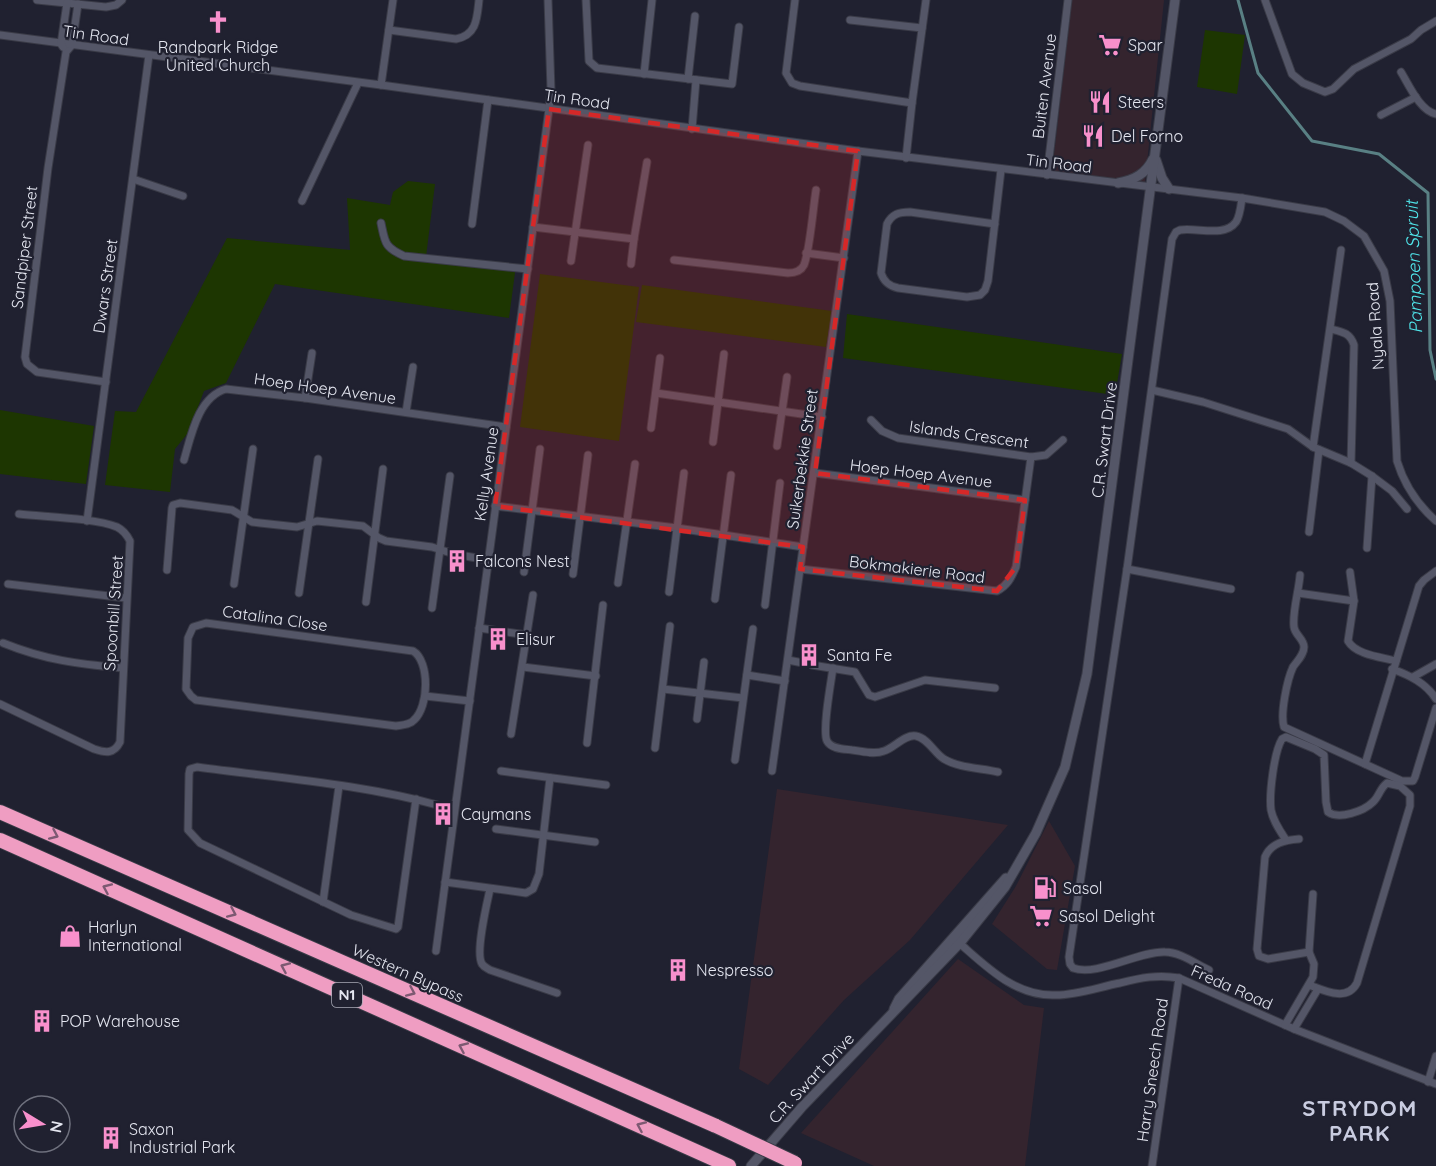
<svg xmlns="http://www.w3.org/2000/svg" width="1436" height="1166" font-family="Quicksand,sans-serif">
<rect width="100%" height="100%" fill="#202130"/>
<g fill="#34242e">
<polygon points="1072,0 1164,0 1145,182 1052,172"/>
<polygon points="777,789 1008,825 910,940 844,1000 768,1085 739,1069"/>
<polygon points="1049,821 1075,866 1057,970 1047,969 992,924 1016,886"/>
<polygon points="958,959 1024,1005 1044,1008 1025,1166 874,1166 801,1133"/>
</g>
<g fill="#1d3601">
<polygon points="1205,30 1245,35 1237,94 1197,87"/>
<polygon points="408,181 435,184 426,257 516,265 509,318 275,284 226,383 204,391 188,433 175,449 170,492 105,485 115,411 136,412 227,238 350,250 347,198 390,205 393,192"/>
<polygon points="540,274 639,287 619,441 520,427"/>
<polygon points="642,285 832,311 826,347 636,322"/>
<polygon points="847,314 1122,354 1115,395 843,358"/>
<polygon points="0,410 94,426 86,484 0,474"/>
</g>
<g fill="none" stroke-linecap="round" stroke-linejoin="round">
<polyline stroke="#598084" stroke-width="3" points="1238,0 1258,73 1312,141 1379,154 1428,193 1430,350 1436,379"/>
<g stroke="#3a3b47" stroke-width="9">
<g id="minor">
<polyline points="37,0 106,7 116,5 122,0"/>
<polyline points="586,0 589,61 597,68 732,84 739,27"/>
<polyline points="795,0 786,73 792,83 800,86 912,103 926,0"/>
<polyline points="1265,0 1292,74 1303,83 1325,92 1333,89 1354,69 1411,39 1421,30 1436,21"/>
<polyline points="78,4 72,45 66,52 48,168 25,357 27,364 37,372 106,382"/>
<polyline points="850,20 922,28"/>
<path d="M389,30L456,39C477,35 477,18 479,0"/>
<path d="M0,35L381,85L858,151L1242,198L1325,212L1344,221L1364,236L1384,271L1390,301L1397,461C1404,484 1418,505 1436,521"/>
<polyline points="63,47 61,44 67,3"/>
<path d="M1401,72C1409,85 1420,111 1436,114"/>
<polyline points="644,74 652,0"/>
<polyline points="688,79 695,16"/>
<polyline points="381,85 393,0"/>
<polyline points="1381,115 1416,97"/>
<polyline points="692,129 696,80"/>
<polyline points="906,158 912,103"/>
<polyline points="1047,175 1068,0"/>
<polyline points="133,179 183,196"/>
<polyline points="302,201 358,83"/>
<path d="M381,223C385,242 384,247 404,256L528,269"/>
<polyline points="472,224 488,100"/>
<path d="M995,224L910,212C899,212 892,214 887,224L881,273C884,282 889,286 898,288L967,297L980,295L985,290L988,281L1001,170"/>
<polyline points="533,227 634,239 647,162"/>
<polyline points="806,253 844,258"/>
<path d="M674,260L788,273C794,273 801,271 804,265C810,250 813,208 816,190"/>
<polyline points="571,261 588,145"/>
<polyline points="631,264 634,239"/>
<path d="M1331,329C1343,332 1350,333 1354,345L1351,463"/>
<polyline points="1152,390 1203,402 1288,429 1313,447 1351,463 1372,476 1392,491 1407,509"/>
<polyline points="656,393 822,417"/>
<polyline points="305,398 312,353"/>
<polyline points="406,412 413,367"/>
<polyline points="871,420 882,431 898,438 1031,457 1046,455 1063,440"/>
<polyline points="651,428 660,358"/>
<polyline points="713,442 724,354"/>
<polyline points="777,446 787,377"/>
<polyline points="1313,447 1341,250"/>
<path d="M184,460C191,436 198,397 226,389L305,398L506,427"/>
<polyline points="815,473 1025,500"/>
<polyline points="495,506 677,528 803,547"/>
<polyline points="87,521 149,55"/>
<polyline points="1309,532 1319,450"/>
<polyline points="1367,548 1372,476"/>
<path d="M800,569L997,591C1008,585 1011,578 1016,567L1031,457"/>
<polyline points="1127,569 1231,589"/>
<polyline points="167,570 172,508 173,505 180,503 232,510 252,522 260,523 297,527 317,521 363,526 379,538 386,541 432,547 454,554 488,560"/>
<polyline points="524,572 540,449"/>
<path d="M1350,572L1354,601L1348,641C1356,655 1381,657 1396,661"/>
<polyline points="573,574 588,455"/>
<path d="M1300,575C1299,590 1292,613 1294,627C1295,635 1304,639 1304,647C1304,655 1297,661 1293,667C1287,680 1280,714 1284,727L1402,781H1413L1415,777L1436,708"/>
<polyline points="618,583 635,464"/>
<polyline points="8,584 126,598"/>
<polyline points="234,584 253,449"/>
<polyline points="669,592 684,473"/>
<polyline points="299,593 318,459"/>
<polyline points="1298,593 1354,601"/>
<polyline points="715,599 731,475"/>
<polyline points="366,602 383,469"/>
<polyline points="765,605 780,483"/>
<polyline points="432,608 450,476"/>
<path d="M206,623L413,651C430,661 429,707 414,720C410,725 402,725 396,726L196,700L191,696L186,689L188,638L193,627Z"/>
<polyline points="479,628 527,635"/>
<path d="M3,643C45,660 78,664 122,668"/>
<polyline points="788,660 803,663"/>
<polyline points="812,665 855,672 869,695 875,697 925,680 995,688"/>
<polyline points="523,667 596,676"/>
<path d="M833,668C831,682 822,731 827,741C831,749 844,749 852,750C862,751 874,755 884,751C894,748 905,734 916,736C928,738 935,754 944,759C959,768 981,768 998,772"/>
<path d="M1392,669C1409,675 1426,683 1436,699"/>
<polyline points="747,675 785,681"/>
<polyline points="1413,677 1436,664"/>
<polyline points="663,689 743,698"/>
<polyline points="425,696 470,701"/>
<path d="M0,704L94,749C106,753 114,754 120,742L130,541C127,535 123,530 117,527C95,518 45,517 19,514"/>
<polyline points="697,719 704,662"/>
<polyline points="511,734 533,595"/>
<polyline points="587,743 603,605"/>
<polyline points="655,748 670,626"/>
<polyline points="735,760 753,629"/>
<polyline points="1365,764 1419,586 1424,580 1436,571"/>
<polyline points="501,771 606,785"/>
<polyline points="772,771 858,151"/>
<path d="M416,799L398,927L396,929L351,915L200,843L188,830L189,774L190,769L197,767C278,778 362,784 441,806"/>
<polyline points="496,829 595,842"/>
<path d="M1299,839C1285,840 1271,843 1265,857L1257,949L1259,956L1268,959L1309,952"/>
<path d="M1286,840C1280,831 1273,821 1271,810C1269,794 1274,752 1282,739L1286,737L1315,749L1324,755L1326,802L1328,812C1339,820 1364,811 1373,802C1379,797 1380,788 1387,783L1400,786L1410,795V806L1357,983C1347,1002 1325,991 1309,985"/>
<polyline points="445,882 526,893 533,889 539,874 550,778"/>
<path d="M490,889C487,903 475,953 482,964C484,967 487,968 490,970L557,993"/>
<polyline points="323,902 339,786"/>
<path d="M957,941C986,966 1015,997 1056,995C1077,995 1099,987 1120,983C1140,978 1158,974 1179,978L1294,1029L1436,1084"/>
<polyline points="436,951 549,109 551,90 548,0"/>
<path d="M1209,970C1196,964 1180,952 1165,952C1138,951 1097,977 1073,968L1070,964L1069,957L1127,569L1172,239L1176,232L1180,230C1197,227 1224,238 1236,222C1240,216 1241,205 1242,198"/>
<polyline points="1285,1025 1313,977 1314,964 1309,952 1313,894"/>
<polyline points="1294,1029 1318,989"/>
<polyline points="1428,1082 1436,1056"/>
<polyline points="1152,1166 1179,978"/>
</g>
</g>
<g stroke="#3a3b47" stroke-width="11">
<g id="tertiary">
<polyline points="1156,160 1162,178 1169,189"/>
<path d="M1118,183C1134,180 1146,174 1153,159"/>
<polyline points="894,1009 899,999 1006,878"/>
<polyline points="751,1166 802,1107 960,943 1005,887 1036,833 1065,767 1087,674 1175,0"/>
</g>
</g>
<g stroke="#3a3b47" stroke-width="16">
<g id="motorway">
<polyline points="0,812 716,1126"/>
<polyline points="0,840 729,1166"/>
</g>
</g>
<use href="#minor" stroke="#545667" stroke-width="7"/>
<use href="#tertiary" stroke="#545667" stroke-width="9"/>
<use href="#motorway" stroke="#ef9dc2" stroke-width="14"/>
<g stroke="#3a3b47" stroke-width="16" stroke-linecap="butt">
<polyline id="motorway-bridge" points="716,1126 795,1163"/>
</g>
<use href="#motorway-bridge" stroke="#ef9dc2" stroke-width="14"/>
</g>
<defs><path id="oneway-chevron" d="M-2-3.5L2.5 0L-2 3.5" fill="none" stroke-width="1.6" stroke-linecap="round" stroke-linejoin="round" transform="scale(1.5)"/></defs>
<g stroke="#7d5972">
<use href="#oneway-chevron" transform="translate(54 835) rotate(24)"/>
<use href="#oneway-chevron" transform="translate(107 888) rotate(-156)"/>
<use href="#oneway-chevron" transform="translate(232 913) rotate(24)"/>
<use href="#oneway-chevron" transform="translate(285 967) rotate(-156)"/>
<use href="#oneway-chevron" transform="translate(411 992) rotate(24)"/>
<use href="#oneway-chevron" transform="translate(463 1047) rotate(-156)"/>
<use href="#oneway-chevron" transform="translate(641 1126) rotate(-156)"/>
</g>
<path fill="#d62828" fill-opacity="0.2" stroke="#d62828" stroke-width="4.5" stroke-dasharray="12 8" stroke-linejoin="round" d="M549,109L858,151L815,473L1025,500L1016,567L997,591L800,569L803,547L495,506Z"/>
<defs>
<g id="church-bare" transform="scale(1.8)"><path d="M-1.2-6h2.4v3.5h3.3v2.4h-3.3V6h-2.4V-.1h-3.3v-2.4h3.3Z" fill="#f890cc" stroke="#202130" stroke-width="2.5" paint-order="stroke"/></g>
<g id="supermarket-bare" transform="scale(1.8)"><path d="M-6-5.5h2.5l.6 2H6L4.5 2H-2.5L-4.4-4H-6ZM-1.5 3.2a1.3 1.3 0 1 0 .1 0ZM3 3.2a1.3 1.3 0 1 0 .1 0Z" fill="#f890cc" stroke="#202130" stroke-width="2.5" paint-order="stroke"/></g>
<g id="restaurant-bare" transform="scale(1.8)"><path d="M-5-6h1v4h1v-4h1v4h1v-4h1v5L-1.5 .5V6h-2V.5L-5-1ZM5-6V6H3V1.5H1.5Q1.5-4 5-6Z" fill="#f890cc" stroke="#202130" stroke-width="2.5" paint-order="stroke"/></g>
<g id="building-bare" transform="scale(1.8)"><path d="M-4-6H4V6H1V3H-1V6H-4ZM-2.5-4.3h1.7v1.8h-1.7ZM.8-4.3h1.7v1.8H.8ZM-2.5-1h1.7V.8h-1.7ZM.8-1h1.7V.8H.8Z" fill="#f890cc" stroke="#202130" stroke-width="2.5" paint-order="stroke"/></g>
<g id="fuel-bare" transform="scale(1.8)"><path d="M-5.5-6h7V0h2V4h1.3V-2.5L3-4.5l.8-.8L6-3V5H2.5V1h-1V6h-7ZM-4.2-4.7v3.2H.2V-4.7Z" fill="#f890cc" stroke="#202130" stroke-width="2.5" paint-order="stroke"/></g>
<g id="shop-bare" transform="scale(1.8)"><path d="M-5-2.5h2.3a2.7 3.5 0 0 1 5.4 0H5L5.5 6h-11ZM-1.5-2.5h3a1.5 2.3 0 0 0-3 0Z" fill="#f890cc" stroke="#202130" stroke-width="2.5" paint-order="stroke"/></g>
</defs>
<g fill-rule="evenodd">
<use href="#church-bare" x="218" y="22"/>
<use href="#supermarket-bare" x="1110" y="45"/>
<use href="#restaurant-bare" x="1100" y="102"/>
<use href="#restaurant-bare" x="1093" y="136"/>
<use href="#building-bare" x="457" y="561"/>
<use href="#building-bare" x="498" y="639"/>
<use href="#building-bare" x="809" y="655"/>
<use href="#building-bare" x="443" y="814"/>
<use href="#fuel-bare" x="1045" y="888"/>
<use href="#supermarket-bare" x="1041" y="916"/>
<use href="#shop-bare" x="70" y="936"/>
<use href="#building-bare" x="678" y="970"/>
<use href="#building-bare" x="42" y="1021"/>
<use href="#building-bare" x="111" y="1138"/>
</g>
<g text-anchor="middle" stroke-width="4.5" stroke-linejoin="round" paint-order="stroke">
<rect fill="#202130" stroke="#a9abb6" stroke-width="1.5" x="332" y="983" width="30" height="24" rx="4.5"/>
<g font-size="15" font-weight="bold" fill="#e4e6f0">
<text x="347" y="1000">N1</text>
</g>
<g font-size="16" fill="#e4e6f0" stroke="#202130">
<text transform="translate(96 35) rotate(8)" y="6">Tin Road</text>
<text transform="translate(1044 86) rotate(-83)" y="6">Buiten Avenue</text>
<text transform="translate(577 99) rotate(8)" y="6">Tin Road</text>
<text transform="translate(1059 163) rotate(7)" y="6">Tin Road</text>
<text transform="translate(24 247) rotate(-83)" y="6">Sandpiper Street</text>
<text transform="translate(105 286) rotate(-82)" y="6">Dwars Street</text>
<text transform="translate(1375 326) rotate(-94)" y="6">Nyala Road</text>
<text transform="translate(325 388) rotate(8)" y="6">Hoep Hoep Avenue</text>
<text transform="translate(969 434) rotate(8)" y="6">Islands Crescent</text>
<text transform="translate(1104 440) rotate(-83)" y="6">C.R. Swart Drive</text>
<text transform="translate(802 459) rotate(-82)" y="6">Suikerbekkie Street</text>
<text transform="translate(921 473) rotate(7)" y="6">Hoep Hoep Avenue</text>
<text transform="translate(486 474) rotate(-82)" y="6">Kelly Avenue</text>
<text transform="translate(917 569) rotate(7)" y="6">Bokmakierie Road</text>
<text transform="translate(113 613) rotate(-86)" y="6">Spoonbill Street</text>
<text transform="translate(275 618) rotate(8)" y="6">Catalina Close</text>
<text transform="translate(408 973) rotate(24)" y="6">Western Bypass</text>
<text transform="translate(1232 987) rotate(24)" y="6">Freda Road</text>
<text transform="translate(1152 1070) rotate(-82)" y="6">Harry Sneech Road</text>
<text transform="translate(811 1078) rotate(-47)" y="6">C.R. Swart Drive</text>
</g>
<g font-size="16" fill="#e4e6f0" stroke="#202130" text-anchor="start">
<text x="1128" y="51">Spar</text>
<text x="218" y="53" text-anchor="middle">Randpark Ridge<tspan x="218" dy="18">United Church</tspan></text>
<text x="1118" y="108">Steers</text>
<text x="1111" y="142">Del Forno</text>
<text x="475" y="567">Falcons Nest</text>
<text x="516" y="645">Elisur</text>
<text x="827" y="661">Santa Fe</text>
<text x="461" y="820">Caymans</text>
<text x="1063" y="894">Sasol</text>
<text x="1059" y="922">Sasol Delight</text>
<text x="88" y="933">Harlyn<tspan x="88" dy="18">International</tspan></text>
<text x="696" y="976">Nespresso</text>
<text x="60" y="1027">POP Warehouse</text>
<text x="129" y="1135">Saxon<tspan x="129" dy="18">Industrial Park</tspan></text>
</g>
<g font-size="18" font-style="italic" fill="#50e6eb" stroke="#202130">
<text transform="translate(1414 267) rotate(-92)" y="6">Pampoen Spruit</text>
</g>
<g font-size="22" font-weight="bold" letter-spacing="1.5" fill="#c9cce0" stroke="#202130">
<text x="1360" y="1116">STRYDOM<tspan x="1360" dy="25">PARK</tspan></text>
</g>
</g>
<g transform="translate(42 1124) rotate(101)"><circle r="28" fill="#202130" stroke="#6e707d" stroke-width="1.5"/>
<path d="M0-4.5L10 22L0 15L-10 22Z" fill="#f890cc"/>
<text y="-9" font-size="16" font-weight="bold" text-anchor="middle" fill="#e4e6f0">N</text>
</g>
</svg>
